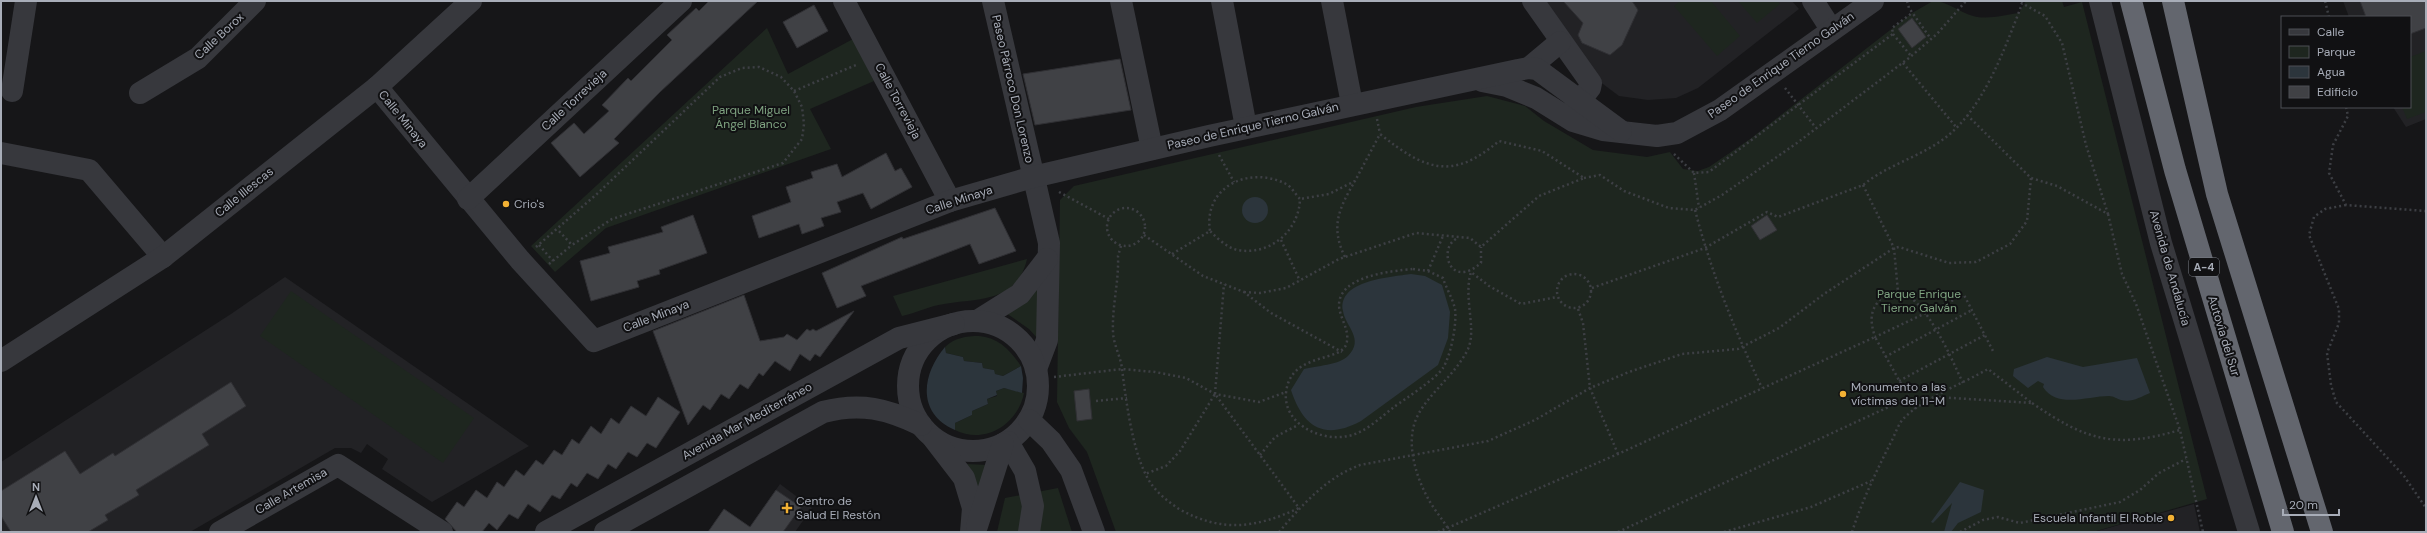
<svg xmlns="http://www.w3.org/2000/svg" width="2427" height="533" font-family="'DM Sans',sans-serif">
<rect width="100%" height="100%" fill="#161618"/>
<g fill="#222225">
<polygon points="1544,1 1792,1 1799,9 1698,88 1676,98 1648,100 1619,96 1599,81"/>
<polygon points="2343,1 2426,1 2426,119 2406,127 2393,107 2410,107 2410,17 2349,17"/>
<polygon points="285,277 529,446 432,502 382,469 388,459 367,444 361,453 351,448 335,448 190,532 1,532 1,462 231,314"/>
<polygon points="780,484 812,508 795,532 708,532 724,509 750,527"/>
<polygon points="2194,504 2200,532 2094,532"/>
</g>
<g fill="#1e261f">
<polygon points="1680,1 1711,1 1740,36 1717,56 1674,6"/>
<polygon points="1738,1 1778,1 1780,4 1757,23"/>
<path d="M1933,1C1947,1 1959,12 1973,16C1987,20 2005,15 2019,13L2026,1H2062L2064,7L2082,2L2207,499L2093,532H1116L1087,452L1069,428L1057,402L1060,200L1074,186L1416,107L1487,96L1525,106L1544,121L1593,150L1647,157L1670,152L1683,169L1698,171L1709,167L1750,139L1912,13Z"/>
<polygon points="767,28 788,74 853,39 874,81 810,109 831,149 606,228 555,272 531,246"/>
<polygon points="2426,51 2426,112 2407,119 2402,107 2410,107 2410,57"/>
<path d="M1027,259C1017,303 978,298 944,304C929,306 916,313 902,316L893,296Z"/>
<polygon points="1040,281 1038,339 1029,329 1006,313"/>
<polygon points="291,291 474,418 443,463 260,336"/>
<path d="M979,336C999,338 1010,350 1021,366L1003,376L994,374V370L983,368L982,363L964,361L963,357L946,353L945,347C954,338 966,336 979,336Z"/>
<path d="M1004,388L1024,393C1018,424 985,445 955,430V423L972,415V411L988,404L987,399L997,396L996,391Z"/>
<polygon points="966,464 988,465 979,493"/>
<polygon points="1058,488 1072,532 997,532 1005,498"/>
</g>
<g fill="#2c353c">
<circle cx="1255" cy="210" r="13"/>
<path d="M1411,274L1425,276L1442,285L1450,312L1448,338L1438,365L1361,421C1324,441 1303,427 1291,390L1304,369C1316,366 1339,365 1348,356C1365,339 1345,326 1343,311C1337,280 1392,277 1411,274Z"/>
<path d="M945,347L946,353L963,357L964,361L982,363L983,368L994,370L995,374L1003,376L1021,366L1023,378L1022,393L1004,388L996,391L997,395L987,399L988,404L972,411V415L955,423V430C916,413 922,374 945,347Z"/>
<path d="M2047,357L2083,367L2137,358L2150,393C2140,397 2132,403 2121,400C2117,399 2114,396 2109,396C2088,396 2057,409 2043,387L2044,384L2038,381L2028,388L2013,376L2014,369Z"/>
<polygon points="1960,482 1984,490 1981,512 1958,523 1951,532 1944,532 1952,503 1933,523 1931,522"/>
</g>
<g fill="#404145" stroke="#303034">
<polygon points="709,1 758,1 660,92 614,139 619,143 580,177 551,143 574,123 584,134 609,111 602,105 628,78 631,81 672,40 667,35 696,8 699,11"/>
<polygon points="1563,1 1632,1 1638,10 1622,45 1610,55 1582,43 1578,35 1583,23"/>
<polygon points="2360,1 2426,1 2426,28 2410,34 2410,17 2366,17"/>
<polygon points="814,5 828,31 797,48 783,22"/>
<polygon points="1912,18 1926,37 1912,48 1898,29"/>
<polygon points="1120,59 1131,110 1035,125 1023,74"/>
<polygon points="886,153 895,171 901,168 912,187 871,209 863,193 837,202 841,212 821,218 824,226 802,234 799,224 759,238 752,216 791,202 786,187 813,178 811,172 837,164 842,177"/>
<polygon points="995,208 1016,251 979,264 970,244 861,286 866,296 837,308 822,273 902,237 903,239"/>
<polygon points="693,215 707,253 659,270 660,274 637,281 639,287 591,301 580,261 610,253 608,247 663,232 661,227"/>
<polygon points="1767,215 1777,230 1760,240 1751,226"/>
<polygon points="744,295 760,341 784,337 787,334 797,340 807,329 810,331 813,329 816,331 854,311 820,357 815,354 810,361 800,354 790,371 775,361 763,376 759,373 748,389 740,384 729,399 721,394 710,410 703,405 688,425 653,331"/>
<polygon points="231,382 246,406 202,434 209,445 136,490 139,495 105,515 108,520 88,532 11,532 1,516 1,491 65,451 80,474 113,453 115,456"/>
<polygon points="1089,389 1092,419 1077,421 1074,391"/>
<polygon points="658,397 680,412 656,448 647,443 637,457 628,452 616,469 608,464 598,479 587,473 577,487 571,483 560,499 552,495 540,512 528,504 518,519 509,514 497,530 489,523 482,532 457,532 445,519 457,502 464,507 476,490 487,498 497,482 504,487 516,470 524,476 536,460 543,465 554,450 562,455 572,439 579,444 591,426 601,434 611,418 619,424 631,406 646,416"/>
<polygon points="776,490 801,507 783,532 708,532 724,509 750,527"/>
</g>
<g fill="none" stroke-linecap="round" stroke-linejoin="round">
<g stroke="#3d3f44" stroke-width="2.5" stroke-dasharray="2 3" stroke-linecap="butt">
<polyline points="1907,1 1909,8 1931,39"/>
<polyline points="2325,1 2329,17"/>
<polyline points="1893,34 1911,56"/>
<polyline points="1903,63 1956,127"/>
<polyline points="1785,88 1816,128"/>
<polyline points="794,91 856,65"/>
<polyline points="2346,107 2348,116 2333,145 2329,173 2346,205 2426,211"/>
<polyline points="1967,115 2031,178 2057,186 2108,214 2086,145 2062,43 2045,16 2018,1"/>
<polyline points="1377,119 1380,134"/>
<polyline points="1674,154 1694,173 1709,172 1893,34 1892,28 1912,13"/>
<polyline points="1219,155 1234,182"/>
<polyline points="1694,173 1699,208"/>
<polyline points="1584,178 1600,175 1624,191 1669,208 1695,210 1722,195 1797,143 1909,58 1937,34 1966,1"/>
<polyline points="1863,185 1894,248 1898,292"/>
<polyline points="1059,192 1109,219"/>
<polyline points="2346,205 2325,209 2314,217 2309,235 2339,309 2339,323 2327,353 2331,385 2336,402 2404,476 2426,508"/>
<circle cx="1126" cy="227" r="19"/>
<path d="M1695,210C1711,272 1735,331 1762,388"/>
<polyline points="2108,214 2122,274 2136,304 2180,430 2203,532"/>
<polyline points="1144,235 1203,276 1244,292 1271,313 1342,352"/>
<path d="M1456,239C1438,249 1450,290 1481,263V247"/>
<polyline points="1281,240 1300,281"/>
<polyline points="539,245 553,261"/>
<path d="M1121,246L1118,256C1119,282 1112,306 1113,331C1113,344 1121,357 1122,369C1126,400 1132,448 1146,475C1153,490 1166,500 1179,509C1222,533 1256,528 1299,508L1215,394L1180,451L1166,466L1145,474"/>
<polyline points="536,247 598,193 720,77 742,68 759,67 781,77 794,91 802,107 804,124 802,139 783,163 612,219 572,245 558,230"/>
<path d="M1172,254L1210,231C1217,238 1226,247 1237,250C1270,256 1299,231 1300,199C1296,195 1291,186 1286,184C1249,165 1203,187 1210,231"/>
<path d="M1345,257C1330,227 1339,208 1355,181"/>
<polyline points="549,264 572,245"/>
<path d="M1413,269L1428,271L1443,278C1446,288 1453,299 1455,309C1457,324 1451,355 1443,368C1437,378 1405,399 1394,407C1381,417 1365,433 1348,436C1321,442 1283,424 1286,393C1290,350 1345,364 1347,341C1349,329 1340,318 1339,306C1338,276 1391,271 1413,269Z"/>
<polyline points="1428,271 1443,236"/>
<circle cx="1574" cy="291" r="17"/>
<path d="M1592,288L1705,248L1767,212L1778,217L1863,185C1887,165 1920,157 1945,138C1984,108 2005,48 2022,4"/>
<path d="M1244,292L1260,293L1286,288L1339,259L1416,233L1470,238L1481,247L1539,196L1584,178L1542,151L1499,141C1452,181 1425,170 1380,134L1355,181L1329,194L1300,199"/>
<polyline points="1578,309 1583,323 1590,388 1618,454"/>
<polyline points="1885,357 1972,310"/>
<polyline points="1054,377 1122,369 1155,372 1186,378 1215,394 1259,402 1286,392"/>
<polyline points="1899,381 1985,335"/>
<path d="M1963,383C1953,363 1911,258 1878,302C1869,313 1871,324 1875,337L1964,295L1993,351"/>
<polyline points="1215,394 1224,284"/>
<polyline points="1096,401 1127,398"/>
<path d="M2032,403C2087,441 2115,449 2180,430"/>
<polyline points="1260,455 1275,437 1298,425"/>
<path d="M1279,532C1302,505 1327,477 1360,465L1488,441L1535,420L1590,388L1629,372L1682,354L1738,349L1779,328L1824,294L1894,248L1899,247L1949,263L1976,262L2010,244L2027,221L2031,178"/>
<polyline points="1438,532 1618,454 1875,337 1915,409"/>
<path d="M1450,532C1444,521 1436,512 1430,502C1416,478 1404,441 1418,415C1430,392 1456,374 1468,349C1477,329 1463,297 1471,272L1489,286L1521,304L1557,297"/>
<polyline points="1618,532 1908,398"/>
<polyline points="1724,532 1811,507 1871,481"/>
<path d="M1852,532C1862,501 1876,472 1891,442C1895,435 1898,424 1904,418C1924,398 1962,384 1988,369L2032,403L1937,397"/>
<polyline points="1960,532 1983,520 1998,517 2020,523 2120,502 2140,490 2159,473 2186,459"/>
</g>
<g stroke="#37383d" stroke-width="22">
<polyline points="844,1 950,201"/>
<polyline points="993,1 1049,243 1047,340 1036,369"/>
<polyline points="1121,1 1152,149"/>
<polyline points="1222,1 1246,127"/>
<polyline points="1332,1 1352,104"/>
<polyline points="1533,1 1591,83 1590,88 1571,112"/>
<polyline points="1813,1 1831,29"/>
<polyline points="2100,1 2161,243 2249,532"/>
<polyline points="1529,68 1560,42"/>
<polyline points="1482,81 1507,86 1536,98 1573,121 1603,130 1657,136 1677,133 1720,110 1873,1"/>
<polyline points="377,87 520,260 594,341 950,201 1033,177 1209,136 1518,70 1529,68 1537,69 1621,131"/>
<polyline points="12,91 26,1"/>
<polyline points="140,93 198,58 255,1"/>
<polyline points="1,153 89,170 163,257"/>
<polyline points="468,199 681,1"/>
<polyline points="977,321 1020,294 1047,259"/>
<circle cx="973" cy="386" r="65"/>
<polyline points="1,361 163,257 377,87 471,1"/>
<polyline points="1029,420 1051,441 1071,470 1094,532"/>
<polyline points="934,439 964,478 973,508 971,532"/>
<polyline points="1008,442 1025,471 1033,506 1029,532"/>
<polyline points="977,526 1003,444"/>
<polyline points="220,532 338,465 442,532"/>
<polyline points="546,532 899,338 954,324"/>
<path d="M605,532L823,412C861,402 887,409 921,425"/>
</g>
<g stroke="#63666e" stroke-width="22">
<polyline points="2131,1 2175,170 2283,532"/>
<polyline points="2173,1 2217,194 2322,532"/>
</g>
</g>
<g fill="#f2b134" stroke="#111113" stroke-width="1.5">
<circle cx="506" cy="204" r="4"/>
<circle cx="1843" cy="394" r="4"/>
<path d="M785 502h4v4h4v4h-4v4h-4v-4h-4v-4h4z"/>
<circle cx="2171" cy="518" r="4"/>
</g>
<g text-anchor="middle" stroke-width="4" stroke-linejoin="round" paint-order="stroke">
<rect fill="#111113" stroke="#7b7e86" stroke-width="1" x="2189" y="258" width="30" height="18" rx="3"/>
<g font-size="11" font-weight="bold" fill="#a8adb8">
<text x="2204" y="271">A-4</text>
</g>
<g font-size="12" fill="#a8adb8" stroke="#111113">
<text transform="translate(219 36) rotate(-43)" y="4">Calle Borox</text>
<text transform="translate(1781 65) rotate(-35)" y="4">Paseo de Enrique Tierno Galván</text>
<text transform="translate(1013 89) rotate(77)" y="4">Paseo Párroco Don Lorenzo</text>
<text transform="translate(574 100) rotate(-43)" y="4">Calle Torrevieja</text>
<text transform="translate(898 101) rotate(62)" y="4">Calle Torrevieja</text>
<text transform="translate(403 119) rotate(51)" y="4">Calle Minaya</text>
<text transform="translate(1253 126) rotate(-13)" y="4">Paseo de Enrique Tierno Galván</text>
<text transform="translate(244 192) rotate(-39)" y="4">Calle Illescas</text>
<text transform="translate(959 200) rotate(-18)" y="4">Calle Minaya</text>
<text transform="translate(2170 268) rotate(74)" y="4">Avenida de Andalucía</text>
<text transform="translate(656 316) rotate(-21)" y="4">Calle Minaya</text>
<text transform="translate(2224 336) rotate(73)" y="4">Autovía del Sur</text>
<text transform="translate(747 421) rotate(-29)" y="4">Avenida Mar Mediterráneo</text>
<text transform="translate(291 491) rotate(-30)" y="4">Calle Artemisa</text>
</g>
<g font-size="12" fill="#7fa381" stroke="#111113">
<text x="751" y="114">Parque Miguel<tspan x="751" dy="14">Ángel Blanco</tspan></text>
<text x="1919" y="298">Parque Enrique<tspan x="1919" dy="14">Tierno Galván</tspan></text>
</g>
<g font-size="12" fill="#a8adb8" stroke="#111113" text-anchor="start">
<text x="514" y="208">Crio's</text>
<text x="1851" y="391">Monumento a las<tspan x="1851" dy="14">víctimas del 11-M</tspan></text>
<text x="796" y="505">Centro de<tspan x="796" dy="14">Salud El Restón</tspan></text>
<text x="2163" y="522" text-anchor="end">Escuela Infantil El Roble</text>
</g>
</g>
<rect width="2427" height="533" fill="none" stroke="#a8adb8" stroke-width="4"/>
<rect x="2281" y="16" width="130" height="92" fill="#111113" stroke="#4d4f55"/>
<rect x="2289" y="29" width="20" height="6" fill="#37383d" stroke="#4d4f55"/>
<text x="2317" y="36" font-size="12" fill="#a8adb8">Calle</text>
<rect x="2289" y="46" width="20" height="12" fill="#1e261f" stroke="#4d4f55"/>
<text x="2317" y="56" font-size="12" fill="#a8adb8">Parque</text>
<rect x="2289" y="66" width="20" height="12" fill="#2c353c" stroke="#4d4f55"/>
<text x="2317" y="76" font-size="12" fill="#a8adb8">Agua</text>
<rect x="2289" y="86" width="20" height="12" fill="#404145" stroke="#4d4f55"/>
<text x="2317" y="96" font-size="12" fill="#a8adb8">Edificio</text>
<g transform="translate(36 497)" stroke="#111113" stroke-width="3" paint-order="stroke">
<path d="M0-3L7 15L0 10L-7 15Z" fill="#a8adb8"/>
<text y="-6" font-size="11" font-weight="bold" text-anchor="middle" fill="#a8adb8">N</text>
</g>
<path d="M2283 509v6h56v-6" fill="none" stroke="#a8adb8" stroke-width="2"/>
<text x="2289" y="509" font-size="12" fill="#a8adb8" stroke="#111113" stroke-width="3" paint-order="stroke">20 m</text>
</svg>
